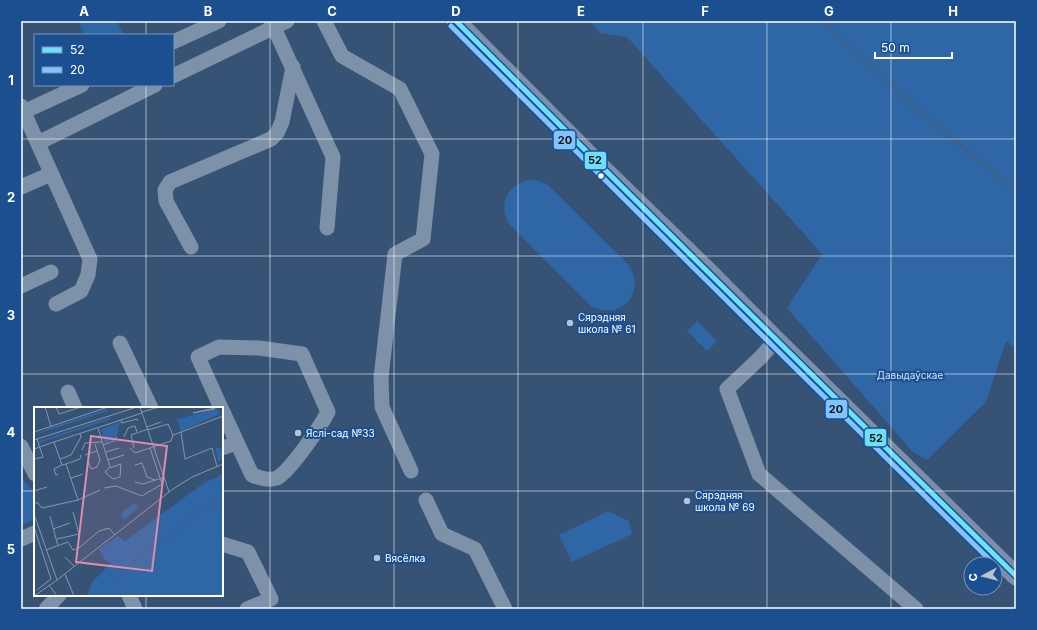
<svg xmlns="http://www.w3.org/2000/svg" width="1037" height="630" font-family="Inter,sans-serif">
<rect width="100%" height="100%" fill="#365274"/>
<g fill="#2f66a5">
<polygon points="78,21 117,21 124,35 85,35"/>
<polygon points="590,21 1016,21 1016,348 1006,341 986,402 927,460 913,452 787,308 822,254 627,37 600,33"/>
<path d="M529,180H536L548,185L628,264C647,291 622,321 592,307L509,224C498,204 506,185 529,180Z"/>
<polygon points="697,321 717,341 707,351 687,331"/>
<polygon points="21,477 35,493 35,519 21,526"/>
<polygon points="608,511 629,521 632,534 572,562 559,535"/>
</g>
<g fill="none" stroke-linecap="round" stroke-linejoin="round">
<polyline stroke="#3b618d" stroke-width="3" points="825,21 840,38 924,115 1016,191"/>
<g stroke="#7d92a8" stroke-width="15">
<polyline points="271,21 333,157 327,228"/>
<polyline points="324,21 342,56 400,89 432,154 423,239 395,254 381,378 382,407 411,471"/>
<polyline points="173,42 219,21"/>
<polyline points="173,76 287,21"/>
<polyline points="21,106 90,259 88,275 81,291 56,304"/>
<polyline points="21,113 82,85"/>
<polyline points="38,143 155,85"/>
<polyline points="21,187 51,174"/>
<polyline points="191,247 166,201 165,190 170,182 271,139 277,133 282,122 293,67"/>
<polyline points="21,286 51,272"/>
<polyline points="776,340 760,358 727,389 759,474 916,609"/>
<polyline points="120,343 151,408"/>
<polyline points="68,392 75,408"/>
<path d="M221,408L198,357L219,347L259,348L302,354L328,412C320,427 291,470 277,478C269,481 259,478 252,475L222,410"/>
<polyline points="21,446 35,474"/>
<polyline points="222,448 237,443"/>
<polyline points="426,500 442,534 475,549 505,609"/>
<polyline points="21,539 35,533"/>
<polyline points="222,544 248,552 271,599 247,609"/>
<polyline points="129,595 135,609"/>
<polyline points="46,609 59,595"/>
</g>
<polyline stroke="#7d8ea7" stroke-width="19" points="456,21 605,171 712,275 776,340 1016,576"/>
<g stroke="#1b4f8f" stroke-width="8">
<path id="bus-1" d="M456,21C641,207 829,392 1016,576"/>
</g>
<g stroke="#1b4f8f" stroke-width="8">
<path id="bus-2" d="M451,26C631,207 812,385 994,564"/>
</g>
<use href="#bus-1" stroke="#6ddff8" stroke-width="5"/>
<use href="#bus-2" stroke="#80c4ff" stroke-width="5"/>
</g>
<path fill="none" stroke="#fff" stroke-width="1" stroke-opacity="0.55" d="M146,21V35M270,21V609M394,21V609M518,21V609M643,21V609M767,21V609M891,21V609M146,85V408M21,139H1016M21,256H1016M21,374H1016M21,491H35M222,491H1016M146,595V609"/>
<circle fill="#fff" stroke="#1b4f8f" stroke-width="1.5" cx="601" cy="176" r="3.5"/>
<g fill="#b9c2ce" stroke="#1b4f8f" stroke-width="1.5">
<circle cx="570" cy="323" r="4"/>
<circle cx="298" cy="433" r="4"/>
<circle cx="687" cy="501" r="4"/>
<circle cx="377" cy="558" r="4"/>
</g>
<g text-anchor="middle" stroke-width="4" stroke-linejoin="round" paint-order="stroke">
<g font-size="10" fill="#fff" stroke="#1b4f8f" text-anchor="start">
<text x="578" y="321">Сярэдняя<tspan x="578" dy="12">школа № 61</tspan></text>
<text x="306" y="437">Яслі-сад №33</text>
<text x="695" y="499">Сярэдняя<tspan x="695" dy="12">школа № 69</tspan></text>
<text x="385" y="562">Вясёлка</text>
</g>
<g font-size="10" fill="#cfe3fa" stroke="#1b4f8f">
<text x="910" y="379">Давыдаўскае</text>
</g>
</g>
<g transform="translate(34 407)">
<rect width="189" height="189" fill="#365274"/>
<path d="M73,2L74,4L0,28L15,21ZM183,2L186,7L147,24L143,12ZM76,10L77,12L5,36V34ZM93,13L85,18L83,28L71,37L67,22ZM181,40L189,42V53L184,54ZM189,67V189H53L58,175L77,156L70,152L65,142L84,129L91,134L170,76ZM99,97L103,98V102L92,111H88L87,106Z" fill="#2f66a5"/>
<path fill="none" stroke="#3b618d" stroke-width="2" d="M134,130L162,107L189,90M80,174L116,140L132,131"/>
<path fill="none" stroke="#8697ac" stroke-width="1" d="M11,0L17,19M22,0L25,7L47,0M106,0L135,85M181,2L159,6L185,0M108,5L125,0M87,13L88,16L103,12L104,14M113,20L127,15M64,21L76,60L71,65L79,72L86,70L87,57L76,61M114,23L134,17L139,28M0,25L74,0M147,25L151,52L178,41L183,59M90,30L94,21L101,19L103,25M0,33L103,0M20,35L108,6M69,38L80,34L83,29M96,41L101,46L137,34L139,28L189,9M100,41L97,28L114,22M0,42L20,35L28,58L32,57L44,93L8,101L4,96H0M48,43L51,36L68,35M72,45L85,41M51,48L63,44M0,52L9,50L3,32M26,52L37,48L47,30L46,27M74,53L90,48M54,54L57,62L63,60L66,53L61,37M32,57L46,52L47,48M101,58L108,56L113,70L121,73M24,67L22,68L20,62L28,58M37,71L49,67M101,75L109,77L128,71M70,81L82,79L108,89L128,77L116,41M0,84L13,80M44,93L66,83M0,107L23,173L0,189M16,109L24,139M0,120L17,172L3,183M19,122L36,116M23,132L45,127L39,105M12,143L34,135L39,143L45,141L65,124L75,121L81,128M31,150L40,159M31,167L40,189M23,173L139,82L158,70L189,57M15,178L23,189"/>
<path fill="#e08cad" fill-opacity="0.15" stroke="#e08cad" stroke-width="2" d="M57,29L133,39L118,164L42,155Z"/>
<rect width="189" height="189" fill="none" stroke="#fff" stroke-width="2"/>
</g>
<g stroke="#1b4f8f" stroke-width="1.5">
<rect x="553" y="130" width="23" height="20" rx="4" fill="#80c4ff"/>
<rect x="584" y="151" width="23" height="19" rx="4" fill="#6ddff8"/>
<rect x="825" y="399" width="23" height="20" rx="4" fill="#80c4ff"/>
<rect x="864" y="428" width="23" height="19" rx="4" fill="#6ddff8"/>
</g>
<g font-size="11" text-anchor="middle" font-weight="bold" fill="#111">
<text x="565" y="144">20</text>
<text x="595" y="164">52</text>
<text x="836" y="413">20</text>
<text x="876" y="442">52</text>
</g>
<rect width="1037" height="630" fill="none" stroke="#1b4f8f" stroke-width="44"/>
<rect x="34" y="34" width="140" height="52" fill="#1b4f8f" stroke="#7695bc"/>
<rect x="42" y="47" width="20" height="6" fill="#6ddff8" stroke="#7695bc"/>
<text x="70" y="54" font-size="12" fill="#ffffff">52</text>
<rect x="42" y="67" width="20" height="6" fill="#80c4ff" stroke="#7695bc"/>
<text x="70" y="74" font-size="12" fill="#ffffff">20</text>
<g transform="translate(983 576) rotate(263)"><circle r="19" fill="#1b4f8f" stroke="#7695bc"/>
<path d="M0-3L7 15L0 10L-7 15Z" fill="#b9c2ce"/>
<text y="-6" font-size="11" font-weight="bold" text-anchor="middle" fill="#ffffff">С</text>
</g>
<path d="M875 52v6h77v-6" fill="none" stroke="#ffffff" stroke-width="2"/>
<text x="881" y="52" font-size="12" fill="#ffffff" stroke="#1b4f8f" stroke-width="3" paint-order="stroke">50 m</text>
<rect x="22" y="22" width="993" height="586" fill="none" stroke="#fff" stroke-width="1.5"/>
<g font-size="13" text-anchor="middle" font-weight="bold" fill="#fff">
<text x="84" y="16">A</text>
<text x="208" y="16">B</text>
<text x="332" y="16">C</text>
<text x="456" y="16">D</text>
<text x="581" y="16">E</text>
<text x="705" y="16">F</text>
<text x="829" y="16">G</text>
<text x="953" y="16">H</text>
<text x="11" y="85">1</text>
<text x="11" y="202">2</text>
<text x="11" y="320">3</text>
<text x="11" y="437">4</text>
<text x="11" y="554">5</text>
</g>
</svg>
